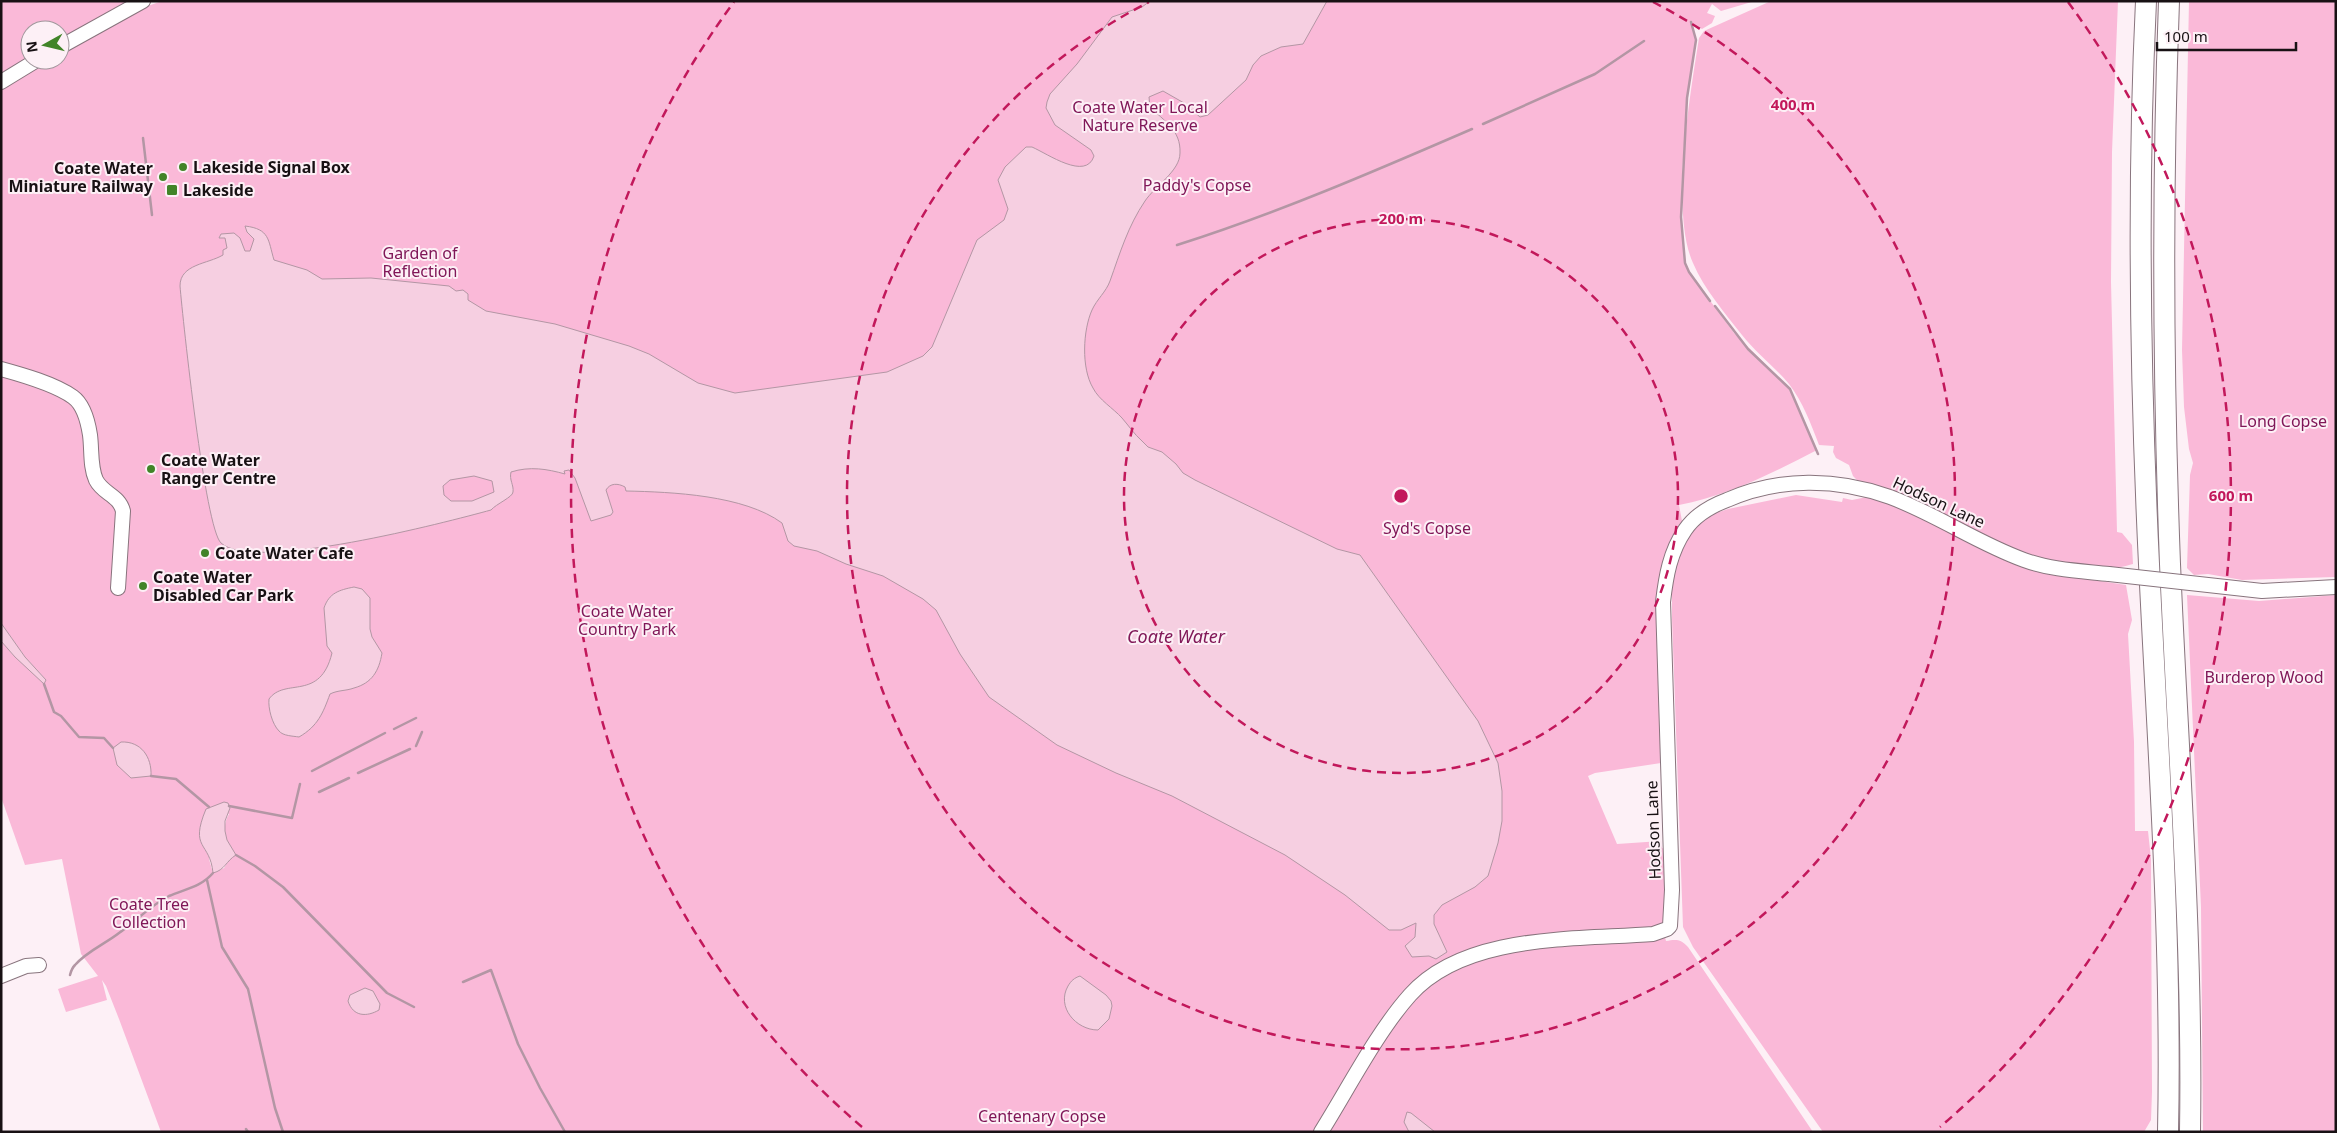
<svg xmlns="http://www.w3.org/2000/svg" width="2337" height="1133" font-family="'Noto Sans',sans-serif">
<rect width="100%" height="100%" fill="#fdf0f6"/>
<g fill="#fab9d8" fill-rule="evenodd">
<polygon points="1,1 127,1 60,40 60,30 30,30 30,57 1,74"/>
<path d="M162,1H1755L1721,11L1712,4L1707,13L1715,16L1712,23L1702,29L1692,23L1696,40L1695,51L1687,98L1682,175L1681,217L1685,263L1689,272L1734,333L1790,389L1817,450C1773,473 1727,496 1679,505L1682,521L1669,546L1657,590L1661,763L1595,773L1588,776L1617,844L1661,841L1662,848L1666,850L1665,919L1662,925L1666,941C1676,939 1681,939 1688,947L1813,1132H161L119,1019L106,986L102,980L107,1000L66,1012L58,989L98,976L81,954L62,859L25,865L1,797V641L15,657L46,680L25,657L1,623V86L45,60H60V51L117,17ZM209,807L229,814C221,827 226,840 233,853L224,868L213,873L209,859Z"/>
<path d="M1771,1H2118L2112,152L2111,282L2117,532L2122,533L2132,545L2133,564C2125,566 2115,569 2107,569C2021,564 1941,520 1863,486L1853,476L1849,465L1836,458L1833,452L1834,446L1819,445C1811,424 1803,402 1789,384C1774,366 1756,353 1742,335C1725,313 1704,289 1693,263C1670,212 1690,95 1699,38L1704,31Z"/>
<polygon points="2189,1 2336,1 2336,577 2242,580 2208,574 2194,575 2187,568 2190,475 2193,463 2189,449 2184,407 2182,350"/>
<polygon points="1796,495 1842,502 1843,498 1852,500 1867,497 1892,504 1974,545 2041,572 2126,585 2132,620 2128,634 2134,742 2135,831 2148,831 2151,859 2152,1092 2151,1120 2144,1132 1823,1132 1693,947 1683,927 1672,618 1672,583 1675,560 1695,526 1707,516 1728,509"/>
<polygon points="2187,595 2259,601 2336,595 2336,1132 2203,1132 2201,907"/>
</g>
<g fill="#f6cfe1" stroke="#b396a4" fill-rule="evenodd">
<path d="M1150,1H1327L1303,44L1281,47L1261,56L1253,65L1246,80L1208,115L1200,117L1184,103L1163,91L1149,97L1150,107C1164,121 1181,130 1180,153C1180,171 1155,186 1145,201C1128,226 1120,253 1110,281C1106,292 1097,299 1092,310C1083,330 1081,368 1093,388C1099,400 1113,408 1122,418C1129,426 1134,434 1142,441L1148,447L1162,452L1176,464L1183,473L1195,480L1337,549L1360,555L1478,721L1498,763L1502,791V821L1498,843L1488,876L1475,887L1442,905L1434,915V924L1447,952L1436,959L1429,956L1412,957L1405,946L1415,937L1416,923L1401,930H1389L1345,895L1285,855L1172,796L1116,773L1057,745L989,697L960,654L936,610L923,599L883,576L846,564L817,551L794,546L788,541L782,523C744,495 672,492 626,491L625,487C618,483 610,483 606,490L613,512L611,515L591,521L575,478L569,470L564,471L565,474C547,469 530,466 511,472C509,480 514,485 513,492C513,497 496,504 491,510C447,522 253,573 221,543C205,528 183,321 180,286C180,264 208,264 223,255V250L227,248L225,238H219L221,234L234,233L240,238L245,251H250L254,239L247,232L245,226C270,229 268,240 274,260L307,270L322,279L371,278L449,286L456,291L463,290L468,294V300L486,311L555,324L629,346L649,354L698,383L735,393L887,372L923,356L932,347L977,240L1004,220L1008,209L998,180L1005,167L1026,147H1032C1048,154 1086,181 1094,156L1091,150L1055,125L1046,108L1047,102L1050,94L1077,64L1112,17L1142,7ZM474,476L492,481L494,492L472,501H451L444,495L443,486L450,480Z"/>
<path d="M354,587L362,589L370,598V629L372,637L382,653C379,671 372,683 354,688C346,691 338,690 330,694C323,713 318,726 299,737C293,736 283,736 279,731C272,724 268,708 269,699C285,677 320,702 332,653L327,646L324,608C329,593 339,590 354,587Z"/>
<polygon points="1,623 25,657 46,680 44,684 15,657 1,641"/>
<path d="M121,742C141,741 152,757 151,776L131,778L117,765L113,748Z"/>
<path d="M224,802L228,803L230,808L225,821V831L227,840L236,855C226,861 225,870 213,873C210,841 189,850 206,809Z"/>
<path d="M1080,976L1106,995L1111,1001L1112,1006L1109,1019L1098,1030C1076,1030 1056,1007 1068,986C1071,981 1074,978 1080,976Z"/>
<path d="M365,988L373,991L380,1004L379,1010C367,1017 353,1017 348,1001L350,995Z"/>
<polygon points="1407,1112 1411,1113 1435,1132 1409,1132 1404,1122"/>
</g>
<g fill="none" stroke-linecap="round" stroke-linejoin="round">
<g stroke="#b396a4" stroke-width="2.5">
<polyline points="1691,22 1696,40 1687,98 1681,217 1685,263 1689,272 1710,301"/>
<polyline points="1483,124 1595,74 1644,41"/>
<polyline points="143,138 152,215"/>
<path d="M1177,245C1278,213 1375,171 1472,129"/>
<polyline points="1715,306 1748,349 1790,389 1818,454"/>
<polyline points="44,684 54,712 61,716 79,737 104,738 113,748"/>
<polyline points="394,729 416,718"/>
<polyline points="416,746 422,732"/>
<polyline points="312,771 385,733"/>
<polyline points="358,773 410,749"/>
<polyline points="151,776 176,779 209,807"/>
<polyline points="319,792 349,778"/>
<polyline points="229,806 292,818 300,784"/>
<polyline points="236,855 255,866 283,887 387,993 414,1007"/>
<polyline points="207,880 222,947 248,989 275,1108 283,1132"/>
<path d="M70,975C71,971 73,967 75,965C87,951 105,944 119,933C136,921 151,905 169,896C185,889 201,887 213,873"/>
<polyline points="463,982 491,970 518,1044 540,1088 565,1132"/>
<polyline points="246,1129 248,1132"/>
</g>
<g stroke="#88747d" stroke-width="16">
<g id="minor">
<polyline points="60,47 143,1"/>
<polyline points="1,82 37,60"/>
<path d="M1,369C23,375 55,384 73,397C84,405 88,422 90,435C92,450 90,467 96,480C103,494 119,495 123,511L118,588"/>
<polyline points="1,976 26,966 39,965"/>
<path d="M1321,1132C1348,1089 1377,1032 1410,995C1465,933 1577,940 1653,934L1667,929L1670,926L1672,890L1663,602C1666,576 1670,552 1685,530C1695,515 1711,506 1727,500C1779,477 1837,478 1890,497C1936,514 1977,543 2024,560C2051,570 2081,571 2109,574"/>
</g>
</g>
<g stroke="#88747d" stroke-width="22">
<g id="highway">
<path d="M2146,1C2137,188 2140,377 2149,564C2158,753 2172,942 2168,1132"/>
<path d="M2169,1C2162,189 2163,376 2170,564C2178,753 2193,942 2190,1132"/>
</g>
</g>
<use href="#minor" stroke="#fff" stroke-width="14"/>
<use href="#highway" stroke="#fff" stroke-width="20"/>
<g stroke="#88747d" stroke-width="16" stroke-linecap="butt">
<polyline id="minor-bridge" points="2109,574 2262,591 2336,587"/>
</g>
<use href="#minor-bridge" stroke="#fff" stroke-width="14"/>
</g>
<g fill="none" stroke="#c2185b" stroke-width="2.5" stroke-dasharray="9 6">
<circle cx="1401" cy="496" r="277"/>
<path d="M1653 2A554 554 0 1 1 1149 2"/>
<path d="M862 1127A830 830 0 0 1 734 2M2068 2A830 830 0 0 1 1940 1127"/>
</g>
<g fill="#418428" stroke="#fdf0f6" stroke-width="2">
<circle cx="183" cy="167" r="5"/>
<circle cx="163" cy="177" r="5"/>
<rect x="166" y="184" width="12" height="12" rx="2.5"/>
<circle cx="151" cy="469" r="5"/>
<circle cx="205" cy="553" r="5"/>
<circle cx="143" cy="586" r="5"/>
</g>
<g text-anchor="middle" stroke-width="4" stroke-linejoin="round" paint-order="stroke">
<g font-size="16" fill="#801758" stroke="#fdf0f6">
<text x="1140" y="113">Coate Water Local<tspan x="1140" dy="18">Nature Reserve</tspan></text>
<text x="1197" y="191">Paddy's Copse</text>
<text x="420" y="259">Garden of<tspan x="420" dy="18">Reflection</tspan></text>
<text x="2283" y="427">Long Copse</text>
<text x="1427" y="534">Syd's Copse</text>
<text x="627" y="617">Coate Water<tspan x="627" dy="18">Country Park</tspan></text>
<text x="2264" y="683">Burderop Wood</text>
<text x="149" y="910">Coate Tree<tspan x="149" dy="18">Collection</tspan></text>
<text x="1042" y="1122">Centenary Copse</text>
</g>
<g font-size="16" font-weight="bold" fill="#181114" stroke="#fdf0f6" text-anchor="start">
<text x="193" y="173">Lakeside Signal Box</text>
<text x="153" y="174" text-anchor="end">Coate Water<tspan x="153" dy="18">Miniature Railway</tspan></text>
<text x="183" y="196">Lakeside</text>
<text x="161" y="466">Coate Water<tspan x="161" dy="18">Ranger Centre</tspan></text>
<text x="215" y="559">Coate Water Cafe</text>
<text x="153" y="583">Coate Water<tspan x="153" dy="18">Disabled Car Park</tspan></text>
</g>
<g font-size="16" fill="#181114" stroke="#fdf0f6">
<text transform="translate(1939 502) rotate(25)" y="6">Hodson Lane</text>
<text transform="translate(1653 830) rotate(-92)" y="6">Hodson Lane</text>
</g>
<g font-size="18" font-style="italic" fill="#811858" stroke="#fdf0f6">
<text x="1176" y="643">Coate Water</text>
</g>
</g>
<circle cx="1401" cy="496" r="8" fill="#c2185b" stroke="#fdf0f6" stroke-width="2.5"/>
<g font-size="15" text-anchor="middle" font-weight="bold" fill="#c2185b" stroke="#fdf0f6" stroke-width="4" stroke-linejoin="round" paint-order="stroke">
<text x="1793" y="110">400 m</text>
<text x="1401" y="224">200 m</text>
<text x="2231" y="501">600 m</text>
</g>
<rect width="2337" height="1133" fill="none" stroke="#181114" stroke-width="5"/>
<g transform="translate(45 45) rotate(262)"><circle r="24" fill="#fdf0f6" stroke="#a1979c"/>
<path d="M0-4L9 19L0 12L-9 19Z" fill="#418428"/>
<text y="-8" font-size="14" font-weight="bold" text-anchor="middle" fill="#181114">N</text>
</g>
<path d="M2157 42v8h139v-8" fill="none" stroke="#181114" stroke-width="2.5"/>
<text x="2164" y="42" font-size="15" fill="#181114" stroke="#fdf0f6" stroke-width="4" paint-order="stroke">100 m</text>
</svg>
